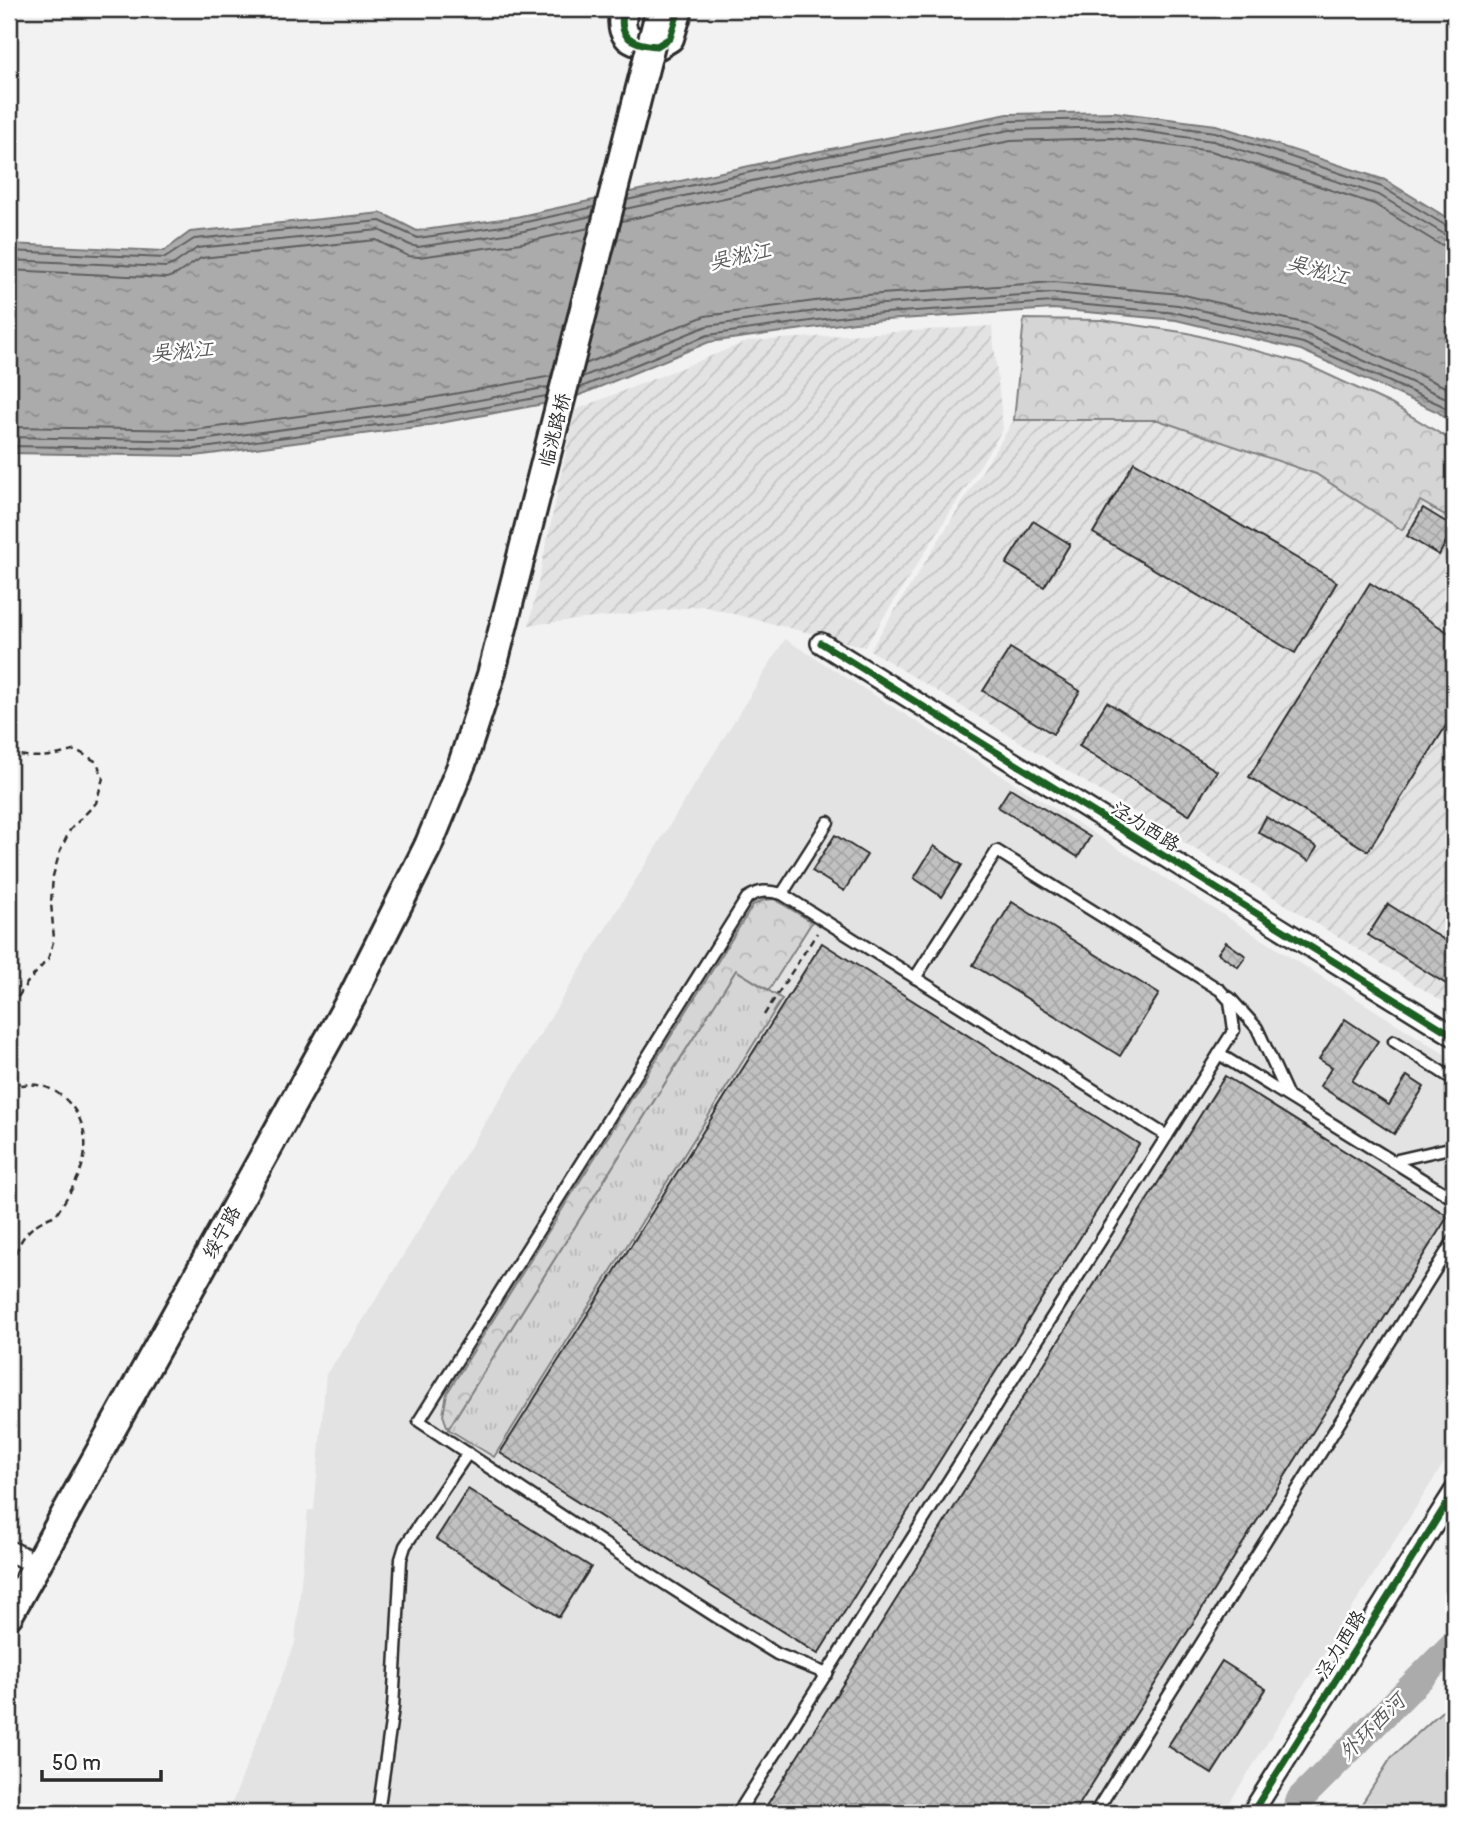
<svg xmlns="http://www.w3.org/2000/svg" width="1463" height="1822" font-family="Pangolin,'LXGW WenKai TC',sans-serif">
<defs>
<pattern id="industrial-furrows" width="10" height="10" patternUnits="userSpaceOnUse" patternTransform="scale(1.75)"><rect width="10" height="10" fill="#e3e3e3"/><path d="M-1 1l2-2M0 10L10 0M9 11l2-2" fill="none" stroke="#c3c3c3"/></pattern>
<pattern id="grass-tufts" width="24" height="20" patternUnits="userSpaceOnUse" patternTransform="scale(1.75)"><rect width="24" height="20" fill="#d5d5d5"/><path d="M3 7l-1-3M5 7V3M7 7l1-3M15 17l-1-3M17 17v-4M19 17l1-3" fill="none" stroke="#b7b7b7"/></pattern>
<pattern id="forest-crowns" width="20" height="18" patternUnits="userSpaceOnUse" patternTransform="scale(1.75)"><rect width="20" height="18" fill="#d5d5d5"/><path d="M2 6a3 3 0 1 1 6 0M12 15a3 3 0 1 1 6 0" fill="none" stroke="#b7b7b7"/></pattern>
<pattern id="water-ripples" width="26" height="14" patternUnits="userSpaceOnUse" patternTransform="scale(1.75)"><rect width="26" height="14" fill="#ababab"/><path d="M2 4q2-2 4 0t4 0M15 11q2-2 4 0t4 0" fill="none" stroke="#8b8b8b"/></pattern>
<pattern id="building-cross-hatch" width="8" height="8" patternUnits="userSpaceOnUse" patternTransform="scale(1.75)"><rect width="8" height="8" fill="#c1c1c1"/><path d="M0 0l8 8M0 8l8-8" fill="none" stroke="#a6a6a6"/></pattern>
</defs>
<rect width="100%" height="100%" fill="#f2f2f2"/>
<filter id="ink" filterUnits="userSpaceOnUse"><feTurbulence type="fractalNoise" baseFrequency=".0143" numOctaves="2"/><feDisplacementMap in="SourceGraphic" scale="14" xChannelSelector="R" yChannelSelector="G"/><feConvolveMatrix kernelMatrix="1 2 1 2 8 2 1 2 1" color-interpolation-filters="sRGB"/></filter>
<g filter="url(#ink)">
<polygon fill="#e3e3e3" points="785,639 1454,1060 1454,1447 1223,1813 228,1813 295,1643 308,1510 314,1510 326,1374 350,1341"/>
<g fill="url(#industrial-furrows)">
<polygon points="992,326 1003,429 865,647 702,606 529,625 575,410 749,341"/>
<polygon points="1014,420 1158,420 1316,474 1402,530 1420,500 1452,519 1454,516 1454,1008 870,650"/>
</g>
<polygon fill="url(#grass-tufts)" stroke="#808080" stroke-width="2" points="736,970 782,999 494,1457 448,1429"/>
<g fill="url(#forest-crowns)" stroke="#808080" stroke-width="2">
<polygon points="1024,319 1102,320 1188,333 1303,363 1391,404 1454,442 1454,516 1452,519 1420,501 1402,530 1316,474 1158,420 1014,420"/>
<polygon points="774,899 812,922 769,990 736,970 448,1429 443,1415 447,1393 753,905 764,900"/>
</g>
<polygon fill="#d5d5d5" stroke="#808080" stroke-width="2" points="1454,1700 1454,1813 1356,1813 1391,1758"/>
<polygon fill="url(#water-ripples)" stroke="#787878" stroke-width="2" points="1114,112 1216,125 1385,180 1454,222 1454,425 1438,412 1301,350 1176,320 1053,309 855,322 709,342 570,399 424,426 195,456 9,453 9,244 164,251 190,232 382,213 417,231 516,217 790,157 1008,114"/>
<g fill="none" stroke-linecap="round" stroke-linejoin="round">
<g stroke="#5e5e5e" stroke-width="2">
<polyline points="627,200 791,163 1009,121 1113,119 1215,132 1382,187 1448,227 1454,228"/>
<polyline points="625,209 793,172 1010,130 1113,127 1213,141 1379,195 1444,234 1454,236"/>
<polyline points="622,221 795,182 1011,141 1112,138 1211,151 1374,204 1439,244 1454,247"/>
<polyline points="9,251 165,258 194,239 380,221 418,238 517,224 594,207"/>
<polyline points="9,260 166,267 174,264 197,248 379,230 410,245 418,247 519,232 592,216"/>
<polyline points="9,270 167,278 177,274 201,258 376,240 408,256 419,257 521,243 589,228"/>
<polyline points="585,364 705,316 852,296 1054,282 1180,294 1308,324 1454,391"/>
<polyline points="582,377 707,326 853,306 1054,293 1178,305 1305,334 1444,397 1454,405"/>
<polyline points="579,388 708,335 854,315 1053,302 1177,313 1303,343 1441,405 1454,416"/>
<polyline points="9,427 194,430 420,400 552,376"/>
<polyline points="9,437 194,441 421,411 549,387"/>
<polyline points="9,446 195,449 423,419 546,396"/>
</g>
<polyline stroke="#787878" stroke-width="4.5" points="1297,1813 1301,1798"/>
<polyline stroke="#ababab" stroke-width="28" points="1294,1813 1301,1798 1454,1644"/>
</g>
<g fill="url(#building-cross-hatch)" stroke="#2b2b2b" stroke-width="2">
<polygon points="1134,462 1337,582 1295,653 1093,533"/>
<polygon points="1423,508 1454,527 1439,555 1407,536"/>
<polygon points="1033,521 1070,544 1044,587 1006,564"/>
<polygon points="1370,583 1454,636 1454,713 1368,851 1249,777"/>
<polygon points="1010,648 1080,691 1053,734 983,691"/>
<polygon points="1107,702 1217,771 1189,815 1079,746"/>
<polygon points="1010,788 1090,837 1078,857 998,807"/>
<polygon points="1266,817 1317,847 1309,861 1258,832"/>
<polygon points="835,835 867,855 844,891 812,871"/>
<polygon points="934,846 962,865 942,897 914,878"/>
<polygon points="1012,902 1159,994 1120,1056 973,965"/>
<polygon points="1388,904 1454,946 1454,989 1368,935"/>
<polygon points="1226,942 1246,956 1238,967 1218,953"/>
<polygon points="822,943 1139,1144 818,1654 500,1453"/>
<polygon points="1345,1019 1378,1041 1352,1081 1389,1105 1407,1076 1424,1087 1394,1134 1320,1086 1332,1067 1319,1059"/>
<polygon points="1225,1076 1448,1216 1074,1813 762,1813"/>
<polygon points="468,1489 591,1567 559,1617 436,1539"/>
<polygon points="1222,1661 1266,1689 1212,1774 1168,1746"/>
</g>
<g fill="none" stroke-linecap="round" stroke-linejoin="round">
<g stroke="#2b2b2b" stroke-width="15">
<g id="lane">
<polyline points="782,894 828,822"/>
<polyline points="1230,998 1257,1028 1288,1096"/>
<polyline points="1394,1041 1454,1080"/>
<polyline points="1219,1054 1454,1199"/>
<polyline points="1393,1161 1454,1147"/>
<path d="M827,1674L777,1654L715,1616L651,1575L419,1421L747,898C760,890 767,890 782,894L1167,1136"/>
<polyline points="378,1813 393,1708 401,1559 405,1546 468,1453"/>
<polyline points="738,1813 1234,1030 1230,1001 1220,990 997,851 915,978"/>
<polyline points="1095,1813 1454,1240"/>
</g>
</g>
<g stroke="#2b2b2b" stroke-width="24">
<g id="street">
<polyline points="821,643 1454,1036"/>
<polyline points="9,1551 22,1557"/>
<polyline points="1252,1813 1454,1492"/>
</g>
</g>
<g stroke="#2b2b2b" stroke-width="32">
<g id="secondary">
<path d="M624,9C617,37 631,44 657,46L670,38L679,9"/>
<polyline points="9,1615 353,995 428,846"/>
</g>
</g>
<g stroke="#2b2b2b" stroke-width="2.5" stroke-dasharray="7 5" stroke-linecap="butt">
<path d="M9,752C32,760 53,757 76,750L97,762L103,778L96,803L70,830L60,851L53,876L51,903L54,939L48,959L27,983L9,1011"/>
<polyline points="764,1015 817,933"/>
<polyline points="9,1060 20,1084"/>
<path d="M9,1089C49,1071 89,1109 85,1151C83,1175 68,1195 56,1215C16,1229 14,1254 9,1291"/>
</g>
<use href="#lane" stroke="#fff" stroke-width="10"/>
<use href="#street" stroke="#fff" stroke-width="19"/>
<use href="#secondary" stroke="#fff" stroke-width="26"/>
<g stroke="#2b2b2b" stroke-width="32" stroke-linecap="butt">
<polyline id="secondary-bridge" points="428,846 463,761 491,675 660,9"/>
</g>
<use href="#secondary-bridge" stroke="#fff" stroke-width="26"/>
<g stroke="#fff" stroke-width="11">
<g id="cycleway">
<path d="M624,9C617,37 631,44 657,46L670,38L679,9"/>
<polyline points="821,643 1454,1036"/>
<polyline points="1252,1813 1454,1492"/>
</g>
</g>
<use href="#cycleway" stroke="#1b5e20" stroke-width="7"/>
</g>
</g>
<g text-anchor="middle" stroke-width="5" stroke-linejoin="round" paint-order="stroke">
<g font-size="19" fill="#2b2b2b" stroke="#fff">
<text transform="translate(554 430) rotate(-76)" y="7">临洮路桥</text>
<text transform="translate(1146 826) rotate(32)" y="7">泾力西路</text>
<text transform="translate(221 1232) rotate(-61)" y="7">绥宁路</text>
<text transform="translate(1340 1644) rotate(-58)" y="7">泾力西路</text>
</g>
<g font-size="21" font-style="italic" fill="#585858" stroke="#fff">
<text transform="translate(740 256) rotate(-12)" y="7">吴淞江</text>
<text transform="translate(1318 270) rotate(16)" y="7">吴淞江</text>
<text transform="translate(182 351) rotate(-4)" y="7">吴淞江</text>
<text transform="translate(1372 1727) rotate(-45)" y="7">外环西河</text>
</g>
</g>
<rect width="1463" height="1822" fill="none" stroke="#fff" stroke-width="35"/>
<rect x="18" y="18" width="1428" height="1787" fill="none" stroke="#2b2b2b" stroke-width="2.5" filter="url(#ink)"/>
<path d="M42 1770v10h119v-10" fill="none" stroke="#2b2b2b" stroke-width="3.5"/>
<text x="52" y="1770" font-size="21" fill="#2b2b2b" stroke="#ffffff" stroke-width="5" paint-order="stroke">50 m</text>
</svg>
